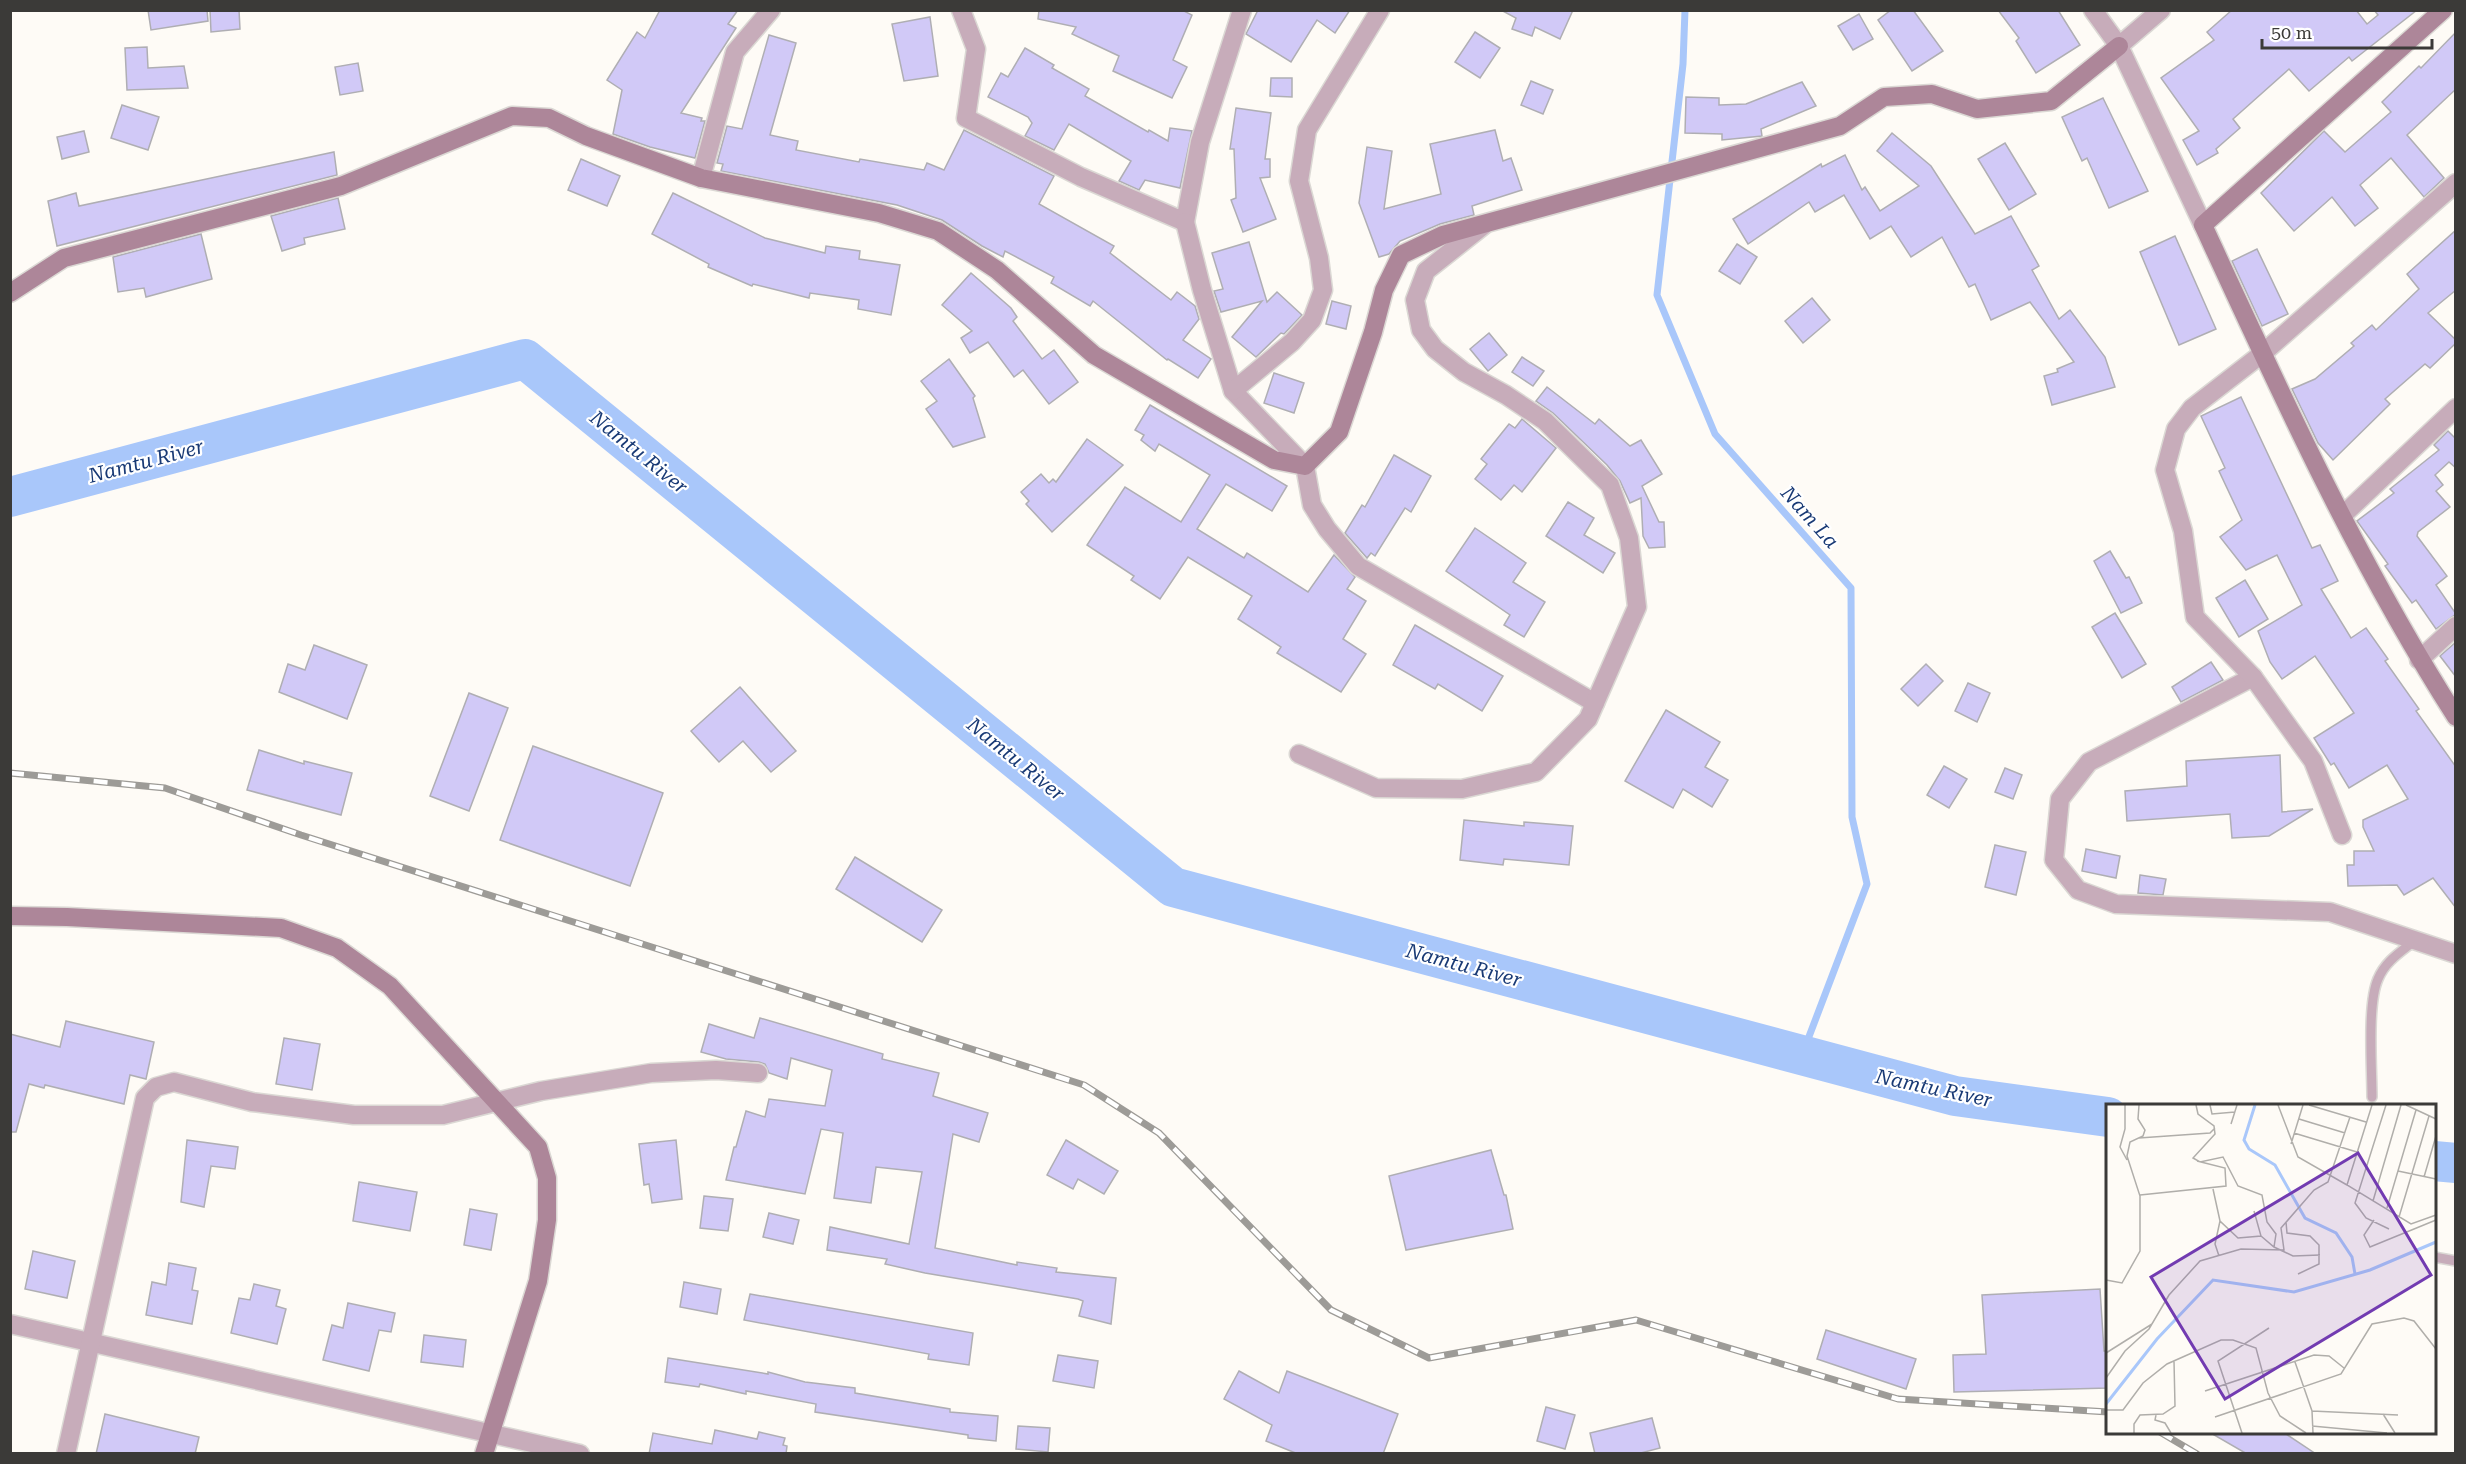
<svg xmlns="http://www.w3.org/2000/svg" width="2466" height="1464" font-family="'Roboto Serif',serif">
<rect width="100%" height="100%" fill="#fefbf6"/>
<g fill="none" stroke-linecap="round" stroke-linejoin="round">
<polyline stroke="#a9c7fa" stroke-width="7" points="1685,10 1683,64 1657,295 1715,434 1851,588 1852,817 1867,884 1802,1055"/>
<g stroke="#a9c7fa" stroke-width="40">
<polyline points="10,497 525,359 1173,887 1955,1096 2108,1117"/>
<polyline points="2434,1161 2456,1163"/>
</g>
</g>
<g fill="#d1c9f7" stroke="#afaeb3" stroke-width="1.5">
<polygon points="148,10 207,10 208,21 151,30"/>
<polygon points="210,10 239,10 240,29 211,32"/>
<polygon points="660,10 738,10 728,24 736,28 681,113 702,118 701,121 705,121 695,158 650,147 613,134 622,90 607,80 637,32 645,38"/>
<polygon points="1039,10 1182,10 1192,15 1173,60 1187,67 1172,98 1113,71 1119,56 1072,34 1076,27 1038,19"/>
<polygon points="1258,10 1350,10 1335,33 1317,20 1291,62 1246,34"/>
<polygon points="1501,10 1573,10 1560,39 1535,27 1532,36 1512,29 1516,18"/>
<polygon points="1891,10 1913,10 1943,51 1912,71 1878,20"/>
<polygon points="1998,10 2058,10 2080,45 2036,73 2016,41 2019,38"/>
<polygon points="2232,10 2356,10 2367,24 2378,15 2374,10 2417,10 2352,61 2349,57 2309,91 2289,69 2233,119 2240,128 2216,149 2218,153 2197,165 2183,140 2199,131 2161,78 2214,40 2207,32"/>
<polygon points="1859,14 1873,39 1853,50 1838,26"/>
<polygon points="930,17 938,76 904,81 892,24"/>
<polygon points="1475,32 1500,48 1480,78 1455,62"/>
<polygon points="2456,32 2456,89 2407,135 2444,178 2424,197 2391,158 2360,185 2378,208 2355,226 2332,197 2294,231 2261,193 2324,131 2345,152 2391,112 2382,102 2419,66 2421,68"/>
<polygon points="769,35 796,43 770,135 798,141 796,150 859,162 860,159 924,170 927,163 944,170 964,130 1054,176 1039,204 1114,246 1110,253 1171,300 1177,292 1195,306 1199,319 1183,340 1211,359 1198,378 1168,359 1167,360 1093,301 1090,306 1051,283 1054,277 1005,251 1003,257 982,246 942,220 897,205 721,171 723,164 717,163 727,126 742,129"/>
<polygon points="147,47 148,68 184,66 188,88 127,90 125,48"/>
<polygon points="1025,48 1054,65 1052,68 1089,89 1085,96 1148,132 1149,130 1168,141 1170,128 1192,131 1180,188 1145,180 1139,190 1119,181 1131,161 1069,124 1054,150 1025,136 1032,123 1028,117 988,97 1001,73 1008,77"/>
<polygon points="358,63 363,91 340,95 335,67"/>
<polygon points="1271,78 1292,78 1292,97 1270,96"/>
<polygon points="1531,81 1553,90 1543,114 1521,105"/>
<polygon points="1802,82 1816,106 1761,129 1762,136 1722,140 1722,134 1685,133 1686,97 1719,98 1719,105 1746,104"/>
<polygon points="2103,98 2148,191 2109,208 2087,158 2082,161 2062,117"/>
<polygon points="122,105 159,117 148,150 111,138"/>
<polygon points="1236,108 1271,113 1265,159 1270,159 1270,177 1260,178 1276,219 1243,232 1231,200 1236,198 1234,149 1230,149"/>
<polygon points="1495,130 1503,161 1511,158 1522,190 1472,206 1474,215 1440,224 1400,241 1389,254 1379,257 1359,203 1367,147 1392,151 1384,209 1441,194 1430,144"/>
<polygon points="84,131 89,152 62,159 57,137"/>
<polygon points="1892,133 1931,166 1975,234 2011,216 2039,266 2032,270 2059,319 2070,310 2105,357 2115,387 2052,405 2044,376 2058,372 2057,369 2074,362 2030,302 1991,320 1975,284 1969,287 1942,237 1911,257 1891,226 1870,239 1844,195 1815,212 1809,202 1748,244 1733,219 1821,164 1822,167 1845,155 1862,190 1865,187 1880,211 1919,186 1877,151"/>
<polygon points="2005,143 2036,194 2009,210 1978,159"/>
<polygon points="334,152 337,175 57,246 48,201 76,193 79,206"/>
<polygon points="581,159 620,176 607,206 568,190"/>
<polygon points="673,193 765,238 825,253 826,246 860,251 859,259 900,265 891,315 858,309 859,300 810,293 809,298 753,284 752,286 708,267 709,264 652,234"/>
<polygon points="338,198 345,229 304,238 305,244 282,251 271,216"/>
<polygon points="2456,230 2456,290 2428,313 2456,340 2456,343 2430,368 2425,364 2385,399 2390,404 2333,460 2318,443 2292,389 2315,379 2354,346 2351,343 2372,325 2376,330 2419,289 2407,274"/>
<polygon points="201,234 212,279 146,297 144,288 118,292 113,257"/>
<polygon points="2175,236 2216,329 2179,345 2140,252"/>
<polygon points="1249,242 1267,302 1277,292 1302,315 1284,334 1281,333 1256,357 1232,337 1262,301 1221,312 1214,291 1223,289 1212,253"/>
<polygon points="1737,244 1757,257 1740,284 1719,271"/>
<polygon points="2257,249 2288,314 2262,326 2232,261"/>
<polygon points="971,273 1011,308 1017,317 1013,321 1042,359 1054,350 1078,382 1049,404 1023,370 1014,377 988,342 970,353 961,338 972,331 942,305"/>
<polygon points="1812,298 1830,320 1803,343 1785,321"/>
<polygon points="1332,301 1351,306 1346,329 1326,324"/>
<polygon points="1489,333 1507,355 1488,371 1470,349"/>
<polygon points="1522,357 1544,371 1533,386 1512,372"/>
<polygon points="949,359 975,396 973,398 985,437 953,447 926,409 937,401 921,381"/>
<polygon points="1274,373 1304,383 1294,413 1264,403"/>
<polygon points="1547,387 1595,424 1599,419 1630,446 1641,440 1662,474 1642,486 1659,522 1664,522 1665,547 1649,548 1643,536 1641,498 1630,503 1620,481 1607,465 1553,413 1536,401"/>
<polygon points="2241,397 2312,548 2320,545 2338,581 2321,589 2351,638 2366,628 2388,659 2385,661 2419,709 2416,711 2456,767 2456,908 2433,878 2404,895 2397,885 2348,886 2347,865 2354,865 2354,851 2374,851 2363,827 2363,820 2408,799 2387,765 2349,788 2334,763 2331,765 2314,738 2354,713 2315,656 2282,679 2270,662 2258,631 2302,605 2277,555 2246,570 2220,537 2242,520 2219,471 2225,468 2201,416"/>
<polygon points="1150,405 1287,486 1272,511 1226,484 1197,529 1244,558 1247,553 1308,592 1334,555 1355,577 1347,589 1366,601 1343,639 1366,654 1341,692 1277,653 1281,647 1238,619 1252,596 1188,557 1160,599 1131,580 1134,576 1087,545 1125,487 1181,522 1210,475 1159,444 1155,451 1141,440 1144,435 1135,430"/>
<polygon points="1522,419 1556,448 1522,492 1514,485 1501,500 1475,479 1487,464 1481,459 1509,424 1515,428"/>
<polygon points="2448,431 2456,439 2456,468 2449,462 2435,475 2443,485 2436,491 2450,507 2418,532 2417,536 2447,576 2436,585 2456,614 2436,629 2416,600 2412,603 2385,566 2388,564 2357,521 2394,493 2390,489 2439,450 2434,445"/>
<polygon points="1087,439 1123,465 1052,532 1026,504 1029,501 1021,492 1041,474 1049,483 1053,479 1056,482"/>
<polygon points="1394,455 1431,476 1411,512 1405,508 1375,556 1371,553 1367,558 1345,533 1362,505 1365,507"/>
<polygon points="1568,502 1594,518 1584,535 1615,553 1603,573 1546,536"/>
<polygon points="1475,528 1526,563 1513,582 1545,602 1524,637 1504,625 1510,615 1446,571"/>
<polygon points="2110,551 2126,578 2129,577 2142,603 2121,613 2094,561"/>
<polygon points="2245,580 2268,619 2239,637 2216,598"/>
<polygon points="2115,613 2146,664 2122,678 2092,627"/>
<polygon points="1415,625 1503,676 1482,711 1438,684 1435,689 1393,665"/>
<polygon points="2456,642 2456,677 2440,656"/>
<polygon points="314,645 367,665 347,719 279,692 288,664 305,670"/>
<polygon points="2211,662 2223,680 2181,702 2172,687"/>
<polygon points="1926,664 1943,681 1918,706 1901,689"/>
<polygon points="1968,683 1990,693 1977,722 1955,711"/>
<polygon points="740,687 796,751 771,772 743,741 719,762 691,731"/>
<polygon points="469,693 508,708 469,811 430,796"/>
<polygon points="1666,710 1720,742 1705,767 1728,780 1712,807 1683,789 1673,808 1625,781"/>
<polygon points="533,746 663,793 630,886 500,840"/>
<polygon points="259,750 304,764 304,761 352,773 341,815 247,790"/>
<polygon points="2280,755 2282,812 2313,809 2269,836 2232,838 2230,814 2127,821 2125,791 2187,786 2186,761"/>
<polygon points="1944,766 1967,779 1949,808 1927,795"/>
<polygon points="2005,768 2022,775 2013,799 1995,792"/>
<polygon points="1464,820 1524,826 1524,822 1573,826 1569,865 1504,859 1503,865 1460,860"/>
<polygon points="1995,845 2026,852 2016,895 1985,887"/>
<polygon points="2086,849 2120,856 2116,878 2082,871"/>
<polygon points="855,857 942,910 922,942 836,889"/>
<polygon points="2140,875 2166,879 2163,895 2138,893"/>
<polygon points="760,1018 883,1054 882,1059 939,1073 933,1096 988,1113 979,1142 953,1134 935,1248 1017,1265 1017,1262 1057,1268 1056,1272 1116,1278 1111,1324 1079,1316 1083,1301 1078,1299 925,1273 885,1264 887,1259 827,1250 830,1227 909,1244 922,1172 876,1167 871,1203 834,1198 843,1133 821,1129 805,1194 726,1180 734,1147 736,1147 746,1111 765,1117 769,1099 825,1106 832,1070 791,1058 787,1079 769,1073 765,1064 759,1062 726,1059 701,1052 709,1024 754,1038"/>
<polygon points="66,1021 154,1042 146,1079 130,1075 124,1104 45,1085 44,1088 29,1084 16,1132 10,1132 10,1034 60,1047"/>
<polygon points="284,1038 320,1044 312,1090 276,1084"/>
<polygon points="187,1140 238,1147 235,1169 211,1166 204,1207 181,1202"/>
<polygon points="676,1140 682,1199 652,1203 649,1184 644,1185 639,1144"/>
<polygon points="1066,1140 1118,1171 1104,1194 1078,1179 1073,1189 1047,1175"/>
<polygon points="1491,1150 1504,1195 1506,1195 1513,1229 1406,1250 1389,1176"/>
<polygon points="359,1182 417,1192 410,1231 353,1221"/>
<polygon points="704,1196 733,1199 728,1231 700,1228"/>
<polygon points="470,1209 497,1214 491,1250 464,1245"/>
<polygon points="769,1213 799,1220 793,1244 763,1237"/>
<polygon points="33,1251 75,1261 67,1298 25,1289"/>
<polygon points="169,1263 196,1268 192,1290 198,1291 192,1324 146,1315 152,1282 166,1285"/>
<polygon points="684,1282 721,1289 717,1314 680,1307"/>
<polygon points="254,1284 280,1290 276,1306 286,1309 277,1344 231,1333 239,1298 250,1300"/>
<polygon points="2100,1289 2104,1351 2108,1351 2108,1388 1954,1392 1953,1355 1986,1354 1982,1295"/>
<polygon points="750,1294 973,1333 969,1365 928,1359 929,1354 744,1320"/>
<polygon points="348,1303 395,1313 391,1332 379,1330 369,1371 323,1360 332,1325 343,1328"/>
<polygon points="1826,1330 1916,1359 1906,1389 1817,1359"/>
<polygon points="424,1335 466,1340 463,1367 421,1362"/>
<polygon points="1058,1355 1098,1361 1094,1388 1053,1381"/>
<polygon points="668,1358 768,1374 768,1372 805,1382 855,1388 855,1393 950,1409 950,1412 998,1416 996,1441 968,1438 968,1435 815,1412 816,1404 746,1391 746,1394 700,1384 699,1387 665,1382"/>
<polygon points="1239,1371 1279,1393 1287,1371 1398,1414 1383,1454 1298,1454 1266,1441 1272,1425 1224,1399"/>
<polygon points="1546,1407 1575,1415 1565,1449 1537,1441"/>
<polygon points="105,1414 199,1437 195,1454 96,1454"/>
<polygon points="1652,1418 1660,1448 1637,1454 1595,1454 1590,1433"/>
<polygon points="1018,1426 1050,1428 1048,1452 1016,1449"/>
<polygon points="715,1430 757,1439 759,1432 785,1438 783,1445 787,1446 786,1454 649,1454 653,1433 712,1444"/>
<polygon points="2209,1432 2283,1432 2316,1454 2247,1454"/>
</g>
<g fill="none" stroke-linecap="round" stroke-linejoin="round">
<g stroke="#dbd8d4" stroke-width="12">
<g id="lane">
<path d="M2372,1097C2372,1068 2367,1004 2378,979C2385,962 2399,953 2413,942"/>
<polyline points="2434,1257 2456,1261"/>
</g>
</g>
<g stroke="#dbd8d4" stroke-width="21">
<g id="street">
<polyline points="961,10 976,49 966,118 1081,177 1185,222 1200,142 1242,10"/>
<polyline points="2093,10 2119,46 2203,225"/>
<polyline points="2119,46 2161,10"/>
<polyline points="701,178 735,52 771,10"/>
<polyline points="1185,222 1202,290 1233,391 1305,466 1312,505 1327,529 1358,566 1595,703"/>
<polyline points="1233,391 1292,342 1312,320 1323,290 1319,258 1299,181 1307,130 1380,10"/>
<polyline points="2343,515 2456,408"/>
<polyline points="2419,660 2456,626"/>
<polyline points="2253,677 2089,762 2060,799 2054,860 2078,890 2116,904 2330,912 2456,954"/>
<polyline points="1299,754 1376,788 1462,789 1536,772 1588,719 1637,607 1629,538 1610,485 1545,421 1506,395 1464,372 1435,349 1421,330 1415,300 1426,271 1484,225"/>
<polyline points="2342,835 2313,761 2253,677 2195,617 2183,531 2165,470 2176,429 2192,408 2263,353 2456,183"/>
<polyline points="10,1324 580,1454"/>
<polyline points="66,1454 145,1098 156,1087 174,1082 252,1102 354,1115 443,1115 541,1091 651,1073 716,1070 758,1073"/>
</g>
</g>
<g stroke="#dbd8d4" stroke-width="21">
<g id="secondary">
<path d="M2443,10L2203,225C2280,392 2357,562 2456,717"/>
<polyline points="10,293 64,258 341,186 512,116 549,118 586,136 701,178 879,213 938,231 997,270 1094,355 1274,460 1305,466 1339,432 1373,332 1384,290 1401,255 1443,235 1840,126 1884,97 1932,94 1977,109 2051,101 2119,46"/>
<polyline points="10,916 67,917 281,928 337,948 390,986 538,1147 547,1178 547,1220 538,1281 484,1454"/>
</g>
</g>
<use href="#lane" stroke="#c7acba" stroke-width="9"/>
<use href="#street" stroke="#c7acba" stroke-width="18"/>
<use href="#secondary" stroke="#ad8699" stroke-width="18"/>
<g stroke="#9d9b97" stroke-width="7">
<g id="rail">
<polyline points="10,773 165,788 301,835 1084,1085 1159,1133 1331,1310 1429,1358 1636,1320 1898,1399 2108,1412"/>
<polyline points="2160,1432 2197,1454"/>
</g>
</g>
<use href="#rail" stroke="#fff" stroke-width="4.5" stroke-dasharray="14" stroke-linecap="butt"/>
</g>
<g text-anchor="middle" stroke-width="4.5" stroke-linejoin="round" paint-order="stroke">
<g font-size="20" font-style="italic" fill="#193a75" stroke="#fff">
<text transform="translate(639 452) rotate(39)" y="7">Namtu River</text>
<text transform="translate(146 461) rotate(-15)" y="7">Namtu River</text>
<text transform="translate(1810 517) rotate(48)" y="7">Nam La</text>
<text transform="translate(1016 759) rotate(39)" y="7">Namtu River</text>
<text transform="translate(1464 965) rotate(15)" y="7">Namtu River</text>
<text transform="translate(1934 1088) rotate(12)" y="7">Namtu River</text>
</g>
</g>
<g transform="translate(2106 1104)">
<rect width="330" height="330" fill="#fefbf6"/>
<path fill="none" stroke="#a9c7fa" stroke-width="3" d="M149,1L138,36L143,45L169,61L199,114L230,129L246,153L249,170M0,300L51,235L107,176L188,188L264,166L330,138"/>
<path fill="none" stroke="#b0aeaa" stroke-width="1.5" d="M19,1V25L14,43L21,56M90,1L92,10L108,22L109,30L87,54L94,58L117,53L132,82L156,91L161,118L170,130L168,143M104,1L106,10L129,8M172,1L192,53L241,81M203,1L260,18M266,1L241,81L305,120L330,111M280,1L249,99L260,114L283,125M300,1L330,15M193,15L239,29M125,20L131,1M188,29L251,48M33,34L104,29L109,24M185,40L197,1M292,67L330,75M318,73L330,32M107,85L114,117L132,134L155,132L148,107M34,91L120,82L119,64L91,57M267,97L295,1M281,104L310,6M293,113L323,12M268,116L258,131L264,143L330,116M180,118L181,129L204,132L213,141V160L192,170M155,132L168,143L187,152L214,151M113,152L109,140L114,117M0,176L16,179L34,147V92L21,52L24,38L37,32L39,26L32,15L33,1M0,249L46,220M189,258L206,307L207,329M0,274L19,247L43,225L63,191L94,157L135,145L178,146L175,124L208,86L222,78L244,13M99,287L208,251L223,252L238,264M0,306H17L37,279L61,260L115,236H127L150,244L162,289L174,312L200,329M206,307L292,311M277,310L289,329M50,311L49,316L59,319L65,329M109,313L235,270L266,220L298,214L308,217L330,245M206,322L281,329M28,329V320L34,311L57,310L69,302L68,257M136,329L112,257L163,224"/>
<path fill="#723bb1" fill-opacity="0.15" stroke="#723bb1" stroke-width="3" d="M252,49L325,171L119,295L45,173Z"/>
<rect width="330" height="330" fill="none" stroke="#3b3a38" stroke-width="3"/>
</g>
<rect width="2466" height="1464" fill="none" stroke="#3b3a38" stroke-width="24"/>
<path d="M2262 39v9h170v-9" fill="none" stroke="#3b3a38" stroke-width="3"/>
<text x="2271" y="39" font-size="18" fill="#3b3a38" stroke="#ffffff" stroke-width="4.5" paint-order="stroke">50 m</text>
</svg>
